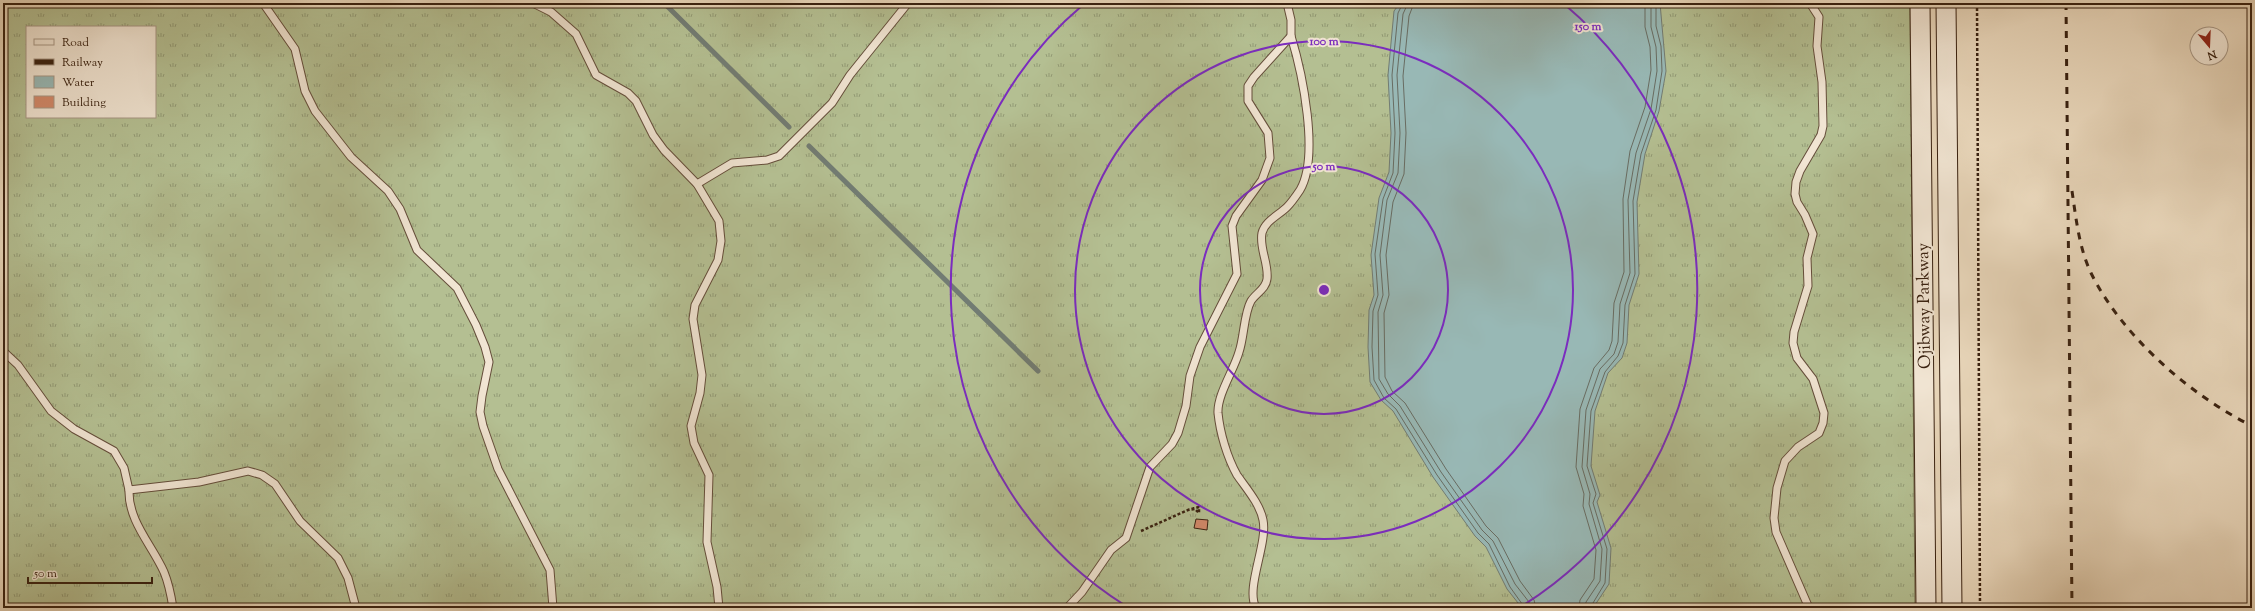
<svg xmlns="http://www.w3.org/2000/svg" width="2255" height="611" font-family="'Sorts Mill Goudy',serif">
<defs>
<pattern id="grass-tufts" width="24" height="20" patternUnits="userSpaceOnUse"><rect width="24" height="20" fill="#b4bf92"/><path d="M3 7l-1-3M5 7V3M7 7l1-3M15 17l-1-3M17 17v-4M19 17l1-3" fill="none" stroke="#939b76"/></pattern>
</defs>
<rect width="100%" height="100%" fill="#e9d7bb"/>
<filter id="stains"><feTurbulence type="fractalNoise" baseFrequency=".005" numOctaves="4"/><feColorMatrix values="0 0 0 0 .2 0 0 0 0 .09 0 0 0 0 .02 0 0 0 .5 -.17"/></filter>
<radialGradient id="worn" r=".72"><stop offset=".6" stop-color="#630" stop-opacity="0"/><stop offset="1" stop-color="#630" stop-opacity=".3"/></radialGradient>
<path fill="url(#grass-tufts)" stroke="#767051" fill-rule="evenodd" d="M3,3H1910L1915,608H3ZM27,27H155V117H27Z"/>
<polygon fill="#98b8b5" stroke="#727c73" points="1400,3 1660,3 1666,71 1659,111 1645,154 1637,202 1639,274 1629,305 1627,343 1622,358 1608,373 1595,411 1591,466 1600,495 1597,502 1611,548 1609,584 1593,608 1522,608 1507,589 1486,547 1475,536 1433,477 1393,411 1381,400 1370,382 1368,347 1369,310 1374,295 1371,255 1379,198 1389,172 1391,133 1388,75 1394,11"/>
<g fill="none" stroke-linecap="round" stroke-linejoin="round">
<g stroke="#686c62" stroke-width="1">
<polyline points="1403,3 1398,13 1392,75 1395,133 1393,173 1383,199 1375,254 1378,295 1373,311 1372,347 1374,380 1384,398 1396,409 1437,475 1478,533 1489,544 1510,587 1525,608"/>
<polyline points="1408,3 1403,14 1397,75 1400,133 1398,173 1387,200 1380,255 1383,295 1378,312 1379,379 1388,394 1400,406 1441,472 1482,530 1493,541 1515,584 1529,602 1530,608"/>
<polyline points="1414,3 1409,16 1403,76 1406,133 1404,174 1393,202 1386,255 1389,295 1384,313 1385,377 1392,391 1405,403 1446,469 1486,526 1498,538 1520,581 1534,600 1536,608"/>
<polyline points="1579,608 1580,600 1594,579 1596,550 1583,506 1584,494 1576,467 1580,409 1594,368 1609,350 1612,341 1614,303 1624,272 1623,199 1630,151 1645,107 1651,70 1650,47 1645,27 1645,3"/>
<polyline points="1585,608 1586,602 1600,581 1602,549 1589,504 1590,494 1582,467 1586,410 1600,369 1614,354 1618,342 1620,304 1630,273 1628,200 1636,153 1651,109 1657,71 1656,47 1651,27 1651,3"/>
<polyline points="1590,608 1605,583 1607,549 1593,503 1596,494 1587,466 1591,411 1605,372 1618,356 1623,343 1625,305 1635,274 1633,201 1641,154 1656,110 1662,71 1661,46 1656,26 1656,3"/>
</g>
<g stroke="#727c73" stroke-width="5">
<polyline points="664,3 789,127"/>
<polyline points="809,146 1038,371"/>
</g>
</g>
<polygon fill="#d2896a" stroke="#392110" points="1196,519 1208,520 1207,530 1194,528"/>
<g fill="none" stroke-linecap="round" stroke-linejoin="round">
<g stroke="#654e3b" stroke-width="9">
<g id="lane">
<polyline points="263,3 295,49 305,91 315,111 351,157 388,191 400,209 417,250 457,288 476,325 485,347 489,362 482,396 480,412 483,426 498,469 550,570 553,608"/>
<polyline points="533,3 551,12 576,34 596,75 628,93 636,101 653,135 664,150 697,184 719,221 721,241 718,260 695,305 693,319 702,375 700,393 691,426 694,443 709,475 707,542 717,587 719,608"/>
<polyline points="697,184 732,163 767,160 779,156 832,103 850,75 908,3"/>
<polyline points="3,351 18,365 51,411 74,429 114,451 124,468 129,490 199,482 248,471 262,475 275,484 300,521 338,558 348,578 356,608"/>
<path d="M129,490C128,521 152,545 164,572C169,584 171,595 173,608"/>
<polyline points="1067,608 1082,592 1111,550 1126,538 1150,467 1172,444 1178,433 1186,406 1190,376 1200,347 1237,274 1232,226 1236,216 1262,180 1270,158 1268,133 1248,101 1248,86 1254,77 1291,36 1291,20 1287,3"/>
<path d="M1256,608C1245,588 1268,544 1263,520C1260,504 1246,488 1237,475C1227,457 1220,433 1218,413C1217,395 1234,370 1239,352C1244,338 1244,313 1251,301C1256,293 1266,289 1267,279C1269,264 1259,248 1262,233C1265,221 1279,215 1287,207C1292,202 1296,196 1300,190C1320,156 1302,72 1291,36"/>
<polyline points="1809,608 1776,532 1774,518 1777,488 1785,461 1798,447 1819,433 1823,423 1824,413 1813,379 1797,358 1793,343 1794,332 1808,286 1807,258 1813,234 1805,215 1797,202 1795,194 1796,182 1800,171 1821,135 1823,126 1822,82 1817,46 1819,17 1810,3"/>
</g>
</g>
<g stroke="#392110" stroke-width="21">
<g id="secondary">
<polyline points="1920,3 1926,608"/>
<polyline points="1946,3 1952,608"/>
</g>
</g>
<g stroke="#392110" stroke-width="2.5" stroke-dasharray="3 2" stroke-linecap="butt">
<polyline points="1977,3 1980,608"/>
<polyline points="1141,531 1188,510 1195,509 1199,513 1199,507 1188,510"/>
</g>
<use href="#lane" stroke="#f1e5d3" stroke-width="7"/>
<use href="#secondary" stroke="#f1e5d3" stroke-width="19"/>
<g stroke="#392110" stroke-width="3" stroke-dasharray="7 7" stroke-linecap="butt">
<polyline points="2066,3 2072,608"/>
<path d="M2072,191C2076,218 2079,248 2091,273C2122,336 2190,395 2252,426"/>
</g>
</g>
<g fill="none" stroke="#7b2cbf" stroke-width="2">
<circle cx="1324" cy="290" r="124"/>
<circle cx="1324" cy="290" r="249"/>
<path d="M1126 606A373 373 0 0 1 1084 4M1564 4A373 373 0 0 1 1522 606"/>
</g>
<g text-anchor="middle" stroke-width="4" stroke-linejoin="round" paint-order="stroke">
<g font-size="17" fill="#392110" stroke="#f1e5d3">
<text transform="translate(1923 306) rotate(-91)" y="6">Ojibway Parkway</text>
</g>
</g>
<circle cx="1324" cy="290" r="6" fill="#7b2cbf" stroke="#f1e5d3" stroke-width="2"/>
<g font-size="12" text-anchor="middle" font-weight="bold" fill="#7b2cbf" stroke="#f1e5d3" stroke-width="4" stroke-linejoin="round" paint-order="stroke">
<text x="1588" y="30">150 m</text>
<text x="1324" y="45">100 m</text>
<text x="1324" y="170">50 m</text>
</g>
<rect width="2255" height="611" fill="none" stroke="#e9d7bb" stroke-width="16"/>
<rect x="4" y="4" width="2247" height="603" fill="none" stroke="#392110" stroke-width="2"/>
<rect x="8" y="8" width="2239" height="595" fill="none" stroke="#392110"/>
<rect x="26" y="26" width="130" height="92" fill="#f1e5d3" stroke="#a79785"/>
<rect x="34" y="39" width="20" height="6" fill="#f1e5d3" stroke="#a79785"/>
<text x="62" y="46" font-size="12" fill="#392110">Road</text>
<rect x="34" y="59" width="20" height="6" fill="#392110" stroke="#a79785"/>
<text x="62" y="66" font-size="12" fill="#392110">Railway</text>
<rect x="34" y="76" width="20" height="12" fill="#98b8b5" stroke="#a79785"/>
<text x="62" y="86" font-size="12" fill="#392110">Water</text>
<rect x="34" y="96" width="20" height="12" fill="#d2896a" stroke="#a79785"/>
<text x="62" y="106" font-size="12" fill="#392110">Building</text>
<g transform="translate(2209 46) rotate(161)"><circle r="19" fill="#f1e5d3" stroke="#a79785"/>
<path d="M0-3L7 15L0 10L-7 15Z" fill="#8f2418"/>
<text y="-6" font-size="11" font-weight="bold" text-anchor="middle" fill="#392110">N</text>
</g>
<path d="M28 577v6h124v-6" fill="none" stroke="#392110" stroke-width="2"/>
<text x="34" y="577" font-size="12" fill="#392110" stroke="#f1e5d3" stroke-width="3" paint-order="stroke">50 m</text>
<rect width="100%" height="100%" filter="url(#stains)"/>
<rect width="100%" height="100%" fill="url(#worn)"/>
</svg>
